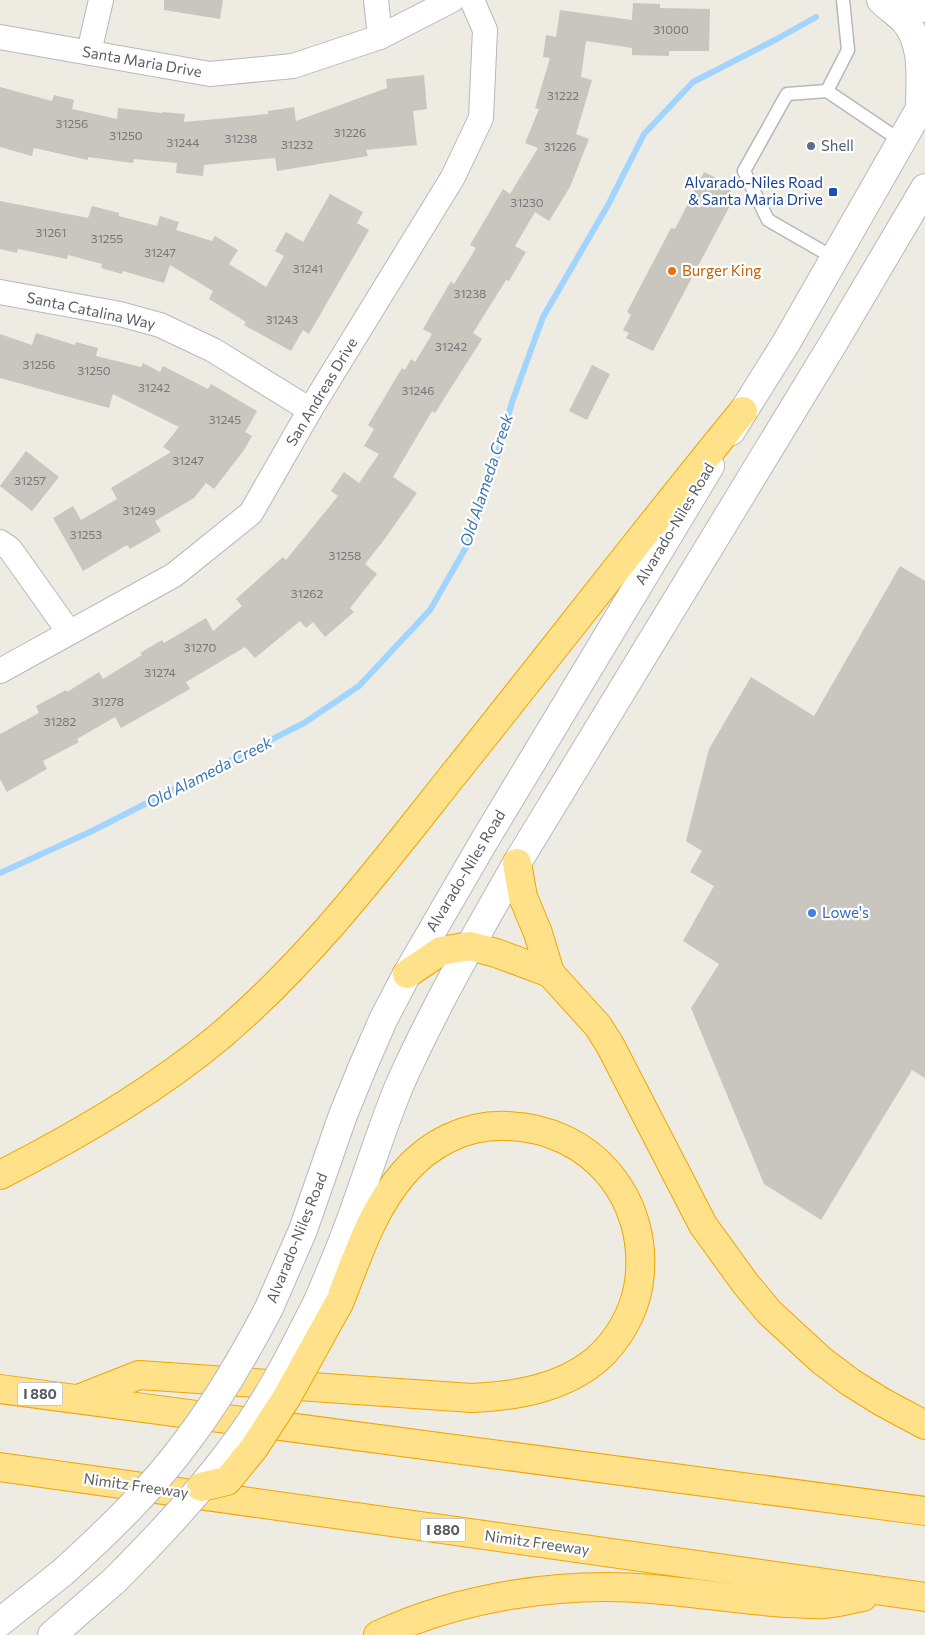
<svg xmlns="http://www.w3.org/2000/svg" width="925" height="1635" font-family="Commissioner,sans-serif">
<rect width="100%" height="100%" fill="#edebe2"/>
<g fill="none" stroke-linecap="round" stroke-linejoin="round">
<polyline stroke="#a1d5ff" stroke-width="6" points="0,873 92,831 304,723 359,686 430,610 468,544 493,471 512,402 543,317 608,205 644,134 693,82 777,39 816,17"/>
</g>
<g fill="#c8c6bf">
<polygon points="164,0 223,0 220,19 164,10"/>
<polygon points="633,3 660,4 660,8 710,9 709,51 669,51 669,56 632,55 632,48 586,41 581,77 592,80 576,134 589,139 570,187 549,221 535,212 515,246 526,252 509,281 506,280 473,333 482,339 435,413 432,411 393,477 417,493 384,540 365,564 377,574 350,608 354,612 325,637 313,622 306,628 300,621 255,658 245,647 186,682 190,689 121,728 115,717 77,739 79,742 43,761 47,769 7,792 0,779 0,734 39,713 36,706 66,690 67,692 99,672 103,679 142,655 140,653 162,640 164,643 206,618 213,631 242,606 236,599 283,557 286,560 338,496 331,491 344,472 359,483 379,454 364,446 374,429 368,425 402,368 405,370 411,359 415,362 432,334 423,329 451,281 454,284 476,248 470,245 503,189 510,194 538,148 525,143 539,109 535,108 550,58 543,57 546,35 556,37 560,10 632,20"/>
<polygon points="424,75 427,109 413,111 417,145 366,150 368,156 277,171 275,158 204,165 203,176 176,173 177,163 134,159 133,163 88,157 88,160 34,148 32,156 0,147 0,87 52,101 54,95 74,100 72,109 117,119 118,108 162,113 162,112 185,114 184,122 268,114 268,111 294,107 296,121 387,88 386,79"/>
<polygon points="704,172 729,184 733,200 653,351 626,338 629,333 623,330 631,315 627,312 671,228 675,229"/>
<polygon points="330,194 363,212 357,223 369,230 309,334 303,330 291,351 244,325 246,322 209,299 213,291 170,265 164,283 123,271 122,274 101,268 102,264 68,255 67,259 18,249 17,253 0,249 0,201 88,218 92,206 119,213 119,216 157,226 160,216 179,222 176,230 212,241 215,236 238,250 229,264 266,287 284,256 275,251 286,232 303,242"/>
<polygon points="36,333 75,345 76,342 98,348 96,356 141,367 143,363 160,372 163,366 208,389 211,384 257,411 245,432 252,436 244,450 214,489 206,483 194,498 155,521 161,531 130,549 127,545 83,571 53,518 73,506 81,520 117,499 111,488 171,452 163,447 179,427 113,394 109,408 0,378 0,334 32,345"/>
<polygon points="592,365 610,374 587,420 569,411"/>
<polygon points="26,451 59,477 32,511 0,486"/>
<polygon points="900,566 925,581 925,1078 912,1070 821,1220 764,1184 691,1008 719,964 683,941 714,886 690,872 702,851 686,841 709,749 751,677 814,716"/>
</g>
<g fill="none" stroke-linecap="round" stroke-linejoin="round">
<g stroke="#b5b8bd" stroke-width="15">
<g id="service">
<polyline points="843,0 848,50 827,91 901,141"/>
<polyline points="827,91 787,94 744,171 768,220 834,258"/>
</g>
</g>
<g stroke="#b5b8bd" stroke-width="26">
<g id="minor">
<polyline points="376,0 380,37"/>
<polyline points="0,37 210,74 293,66 380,37 452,0"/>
<polyline points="89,52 101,0"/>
<polyline points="0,292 120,314 160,325 213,350 310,410"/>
<polyline points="0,542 10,549 69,632"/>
<polyline points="0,671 174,575 251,513 310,410 453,177 481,118 485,30 472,0"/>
</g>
</g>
<g stroke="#b5b8bd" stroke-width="30">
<polyline id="tertiary" points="894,0 925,8"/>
</g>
<g stroke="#b6b9bf" stroke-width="30">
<g id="secondary">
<path d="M881,0C888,7 897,13 905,21C925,45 920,79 920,108"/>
<polyline points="731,431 786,343 925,100"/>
<path d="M318,1301C327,1280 336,1259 344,1238C364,1187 379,1134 400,1084C434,1008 476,935 517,863L834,342L925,188"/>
<polyline points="269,1308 303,1230 343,1115 363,1066 383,1020 407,974 483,843 710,466"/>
<polyline points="0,1622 62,1573"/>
<polyline points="52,1635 114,1581"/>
</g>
</g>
<g stroke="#f0a600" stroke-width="30">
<g id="motorway">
<polyline points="517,863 523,897 538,933 550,973 598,1026 610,1045 703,1225 745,1283 769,1312 821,1360 850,1382 882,1402 925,1425"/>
<polyline points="407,974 441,951 470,946 496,953 550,973"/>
<path d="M0,1175C77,1136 153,1092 219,1037C308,962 378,870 450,779C548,657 644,532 743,411"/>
<polyline points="0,1389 925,1511"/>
<path d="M78,1399L139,1375L472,1398C515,1396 561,1389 596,1360C619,1340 635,1311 639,1282C650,1199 592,1129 508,1126C467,1124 429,1143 403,1174C371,1211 357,1259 339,1303"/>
<polyline points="0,1467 925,1597"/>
<path d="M378,1635C460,1597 562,1581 652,1589C697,1593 742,1600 788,1603C799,1603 811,1605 822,1604C836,1604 850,1599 863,1597"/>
</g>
</g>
<use href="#service" stroke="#fff" stroke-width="12"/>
<use href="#minor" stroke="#fff" stroke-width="24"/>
<use href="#tertiary" stroke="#fff" stroke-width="28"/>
<use href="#secondary" stroke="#fff" stroke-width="28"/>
<use href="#motorway" stroke="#fee189" stroke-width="28"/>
<g stroke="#b6b9bf" stroke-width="30" stroke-linecap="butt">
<g id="secondary-bridge">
<path d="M62,1573C107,1532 151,1490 187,1441C219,1399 245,1354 269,1308"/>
<path d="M114,1581C155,1540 195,1498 230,1451C266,1405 292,1353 318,1301"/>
</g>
</g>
<g stroke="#f0a600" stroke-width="30" stroke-linecap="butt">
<polyline id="motorway-bridge" points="201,1487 227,1481 254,1448 287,1397 339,1303"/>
</g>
<use href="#secondary-bridge" stroke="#fff" stroke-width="28"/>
<use href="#motorway-bridge" stroke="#fee189" stroke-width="28"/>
</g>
<circle fill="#5c6f8a" stroke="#fff" stroke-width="2" cx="811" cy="146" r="5"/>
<rect fill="#1a4fb4" stroke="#fff" stroke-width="2" x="828" y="187" width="10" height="10" rx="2.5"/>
<circle fill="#e8710a" stroke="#fff" stroke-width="2" cx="672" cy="271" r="5"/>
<circle fill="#3f7fe0" stroke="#fff" stroke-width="2" cx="812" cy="913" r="5"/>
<g text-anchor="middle" stroke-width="4.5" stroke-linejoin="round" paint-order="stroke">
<g font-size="12" fill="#76787a">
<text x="671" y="34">31000</text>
<text x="563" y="100">31222</text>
<text x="72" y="128">31256</text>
<text x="350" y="137">31226</text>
<text x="126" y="140">31250</text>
<text x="241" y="143">31238</text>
<text x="183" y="147">31244</text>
<text x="297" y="149">31232</text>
<text x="560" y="151">31226</text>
<text x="527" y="207">31230</text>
<text x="51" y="237">31261</text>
<text x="107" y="243">31255</text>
<text x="160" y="257">31247</text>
<text x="308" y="273">31241</text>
<text x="470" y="298">31238</text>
<text x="282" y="324">31243</text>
<text x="451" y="351">31242</text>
<text x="39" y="369">31256</text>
<text x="94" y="375">31250</text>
<text x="154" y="392">31242</text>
<text x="418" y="395">31246</text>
<text x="225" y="424">31245</text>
<text x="188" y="465">31247</text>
<text x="30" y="485">31257</text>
<text x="139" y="515">31249</text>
<text x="86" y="539">31253</text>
<text x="345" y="560">31258</text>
<text x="307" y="598">31262</text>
<text x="200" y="652">31270</text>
<text x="160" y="677">31274</text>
<text x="108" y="706">31278</text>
<text x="60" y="726">31282</text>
</g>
<g fill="#fff" stroke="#8c8e92" stroke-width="1">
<rect x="17.5" y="1382.5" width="45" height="23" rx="4"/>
<rect x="420.5" y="1518.5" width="45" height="23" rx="4"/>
</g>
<g font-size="14" font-weight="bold" fill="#5a5e63">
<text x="40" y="1399">I 880</text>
<text x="443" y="1535">I 880</text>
</g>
<g font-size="15" fill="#5a5e63" stroke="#fff">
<text transform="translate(142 62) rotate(10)" y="5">Santa Maria Drive</text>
<text transform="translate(91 311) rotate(12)" y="5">Santa Catalina Way</text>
<text transform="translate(322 392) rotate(-59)" y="5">San Andreas Drive</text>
<text transform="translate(675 524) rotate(-59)" y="5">Alvarado-Niles Road</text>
<text transform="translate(466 871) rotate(-59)" y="5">Alvarado-Niles Road</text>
<text transform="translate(297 1238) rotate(-68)" y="5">Alvarado-Niles Road</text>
<text transform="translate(136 1486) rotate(8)" y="5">Nimitz Freeway</text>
<text transform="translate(537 1543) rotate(8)" y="5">Nimitz Freeway</text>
</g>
<g font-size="15" fill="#4e5e75" stroke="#fff" text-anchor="start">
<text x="821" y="151">Shell</text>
</g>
<g font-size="15" fill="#164399" stroke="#fff" text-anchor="end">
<text x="823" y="188">Alvarado-Niles Road<tspan x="823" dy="17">&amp; Santa Maria Drive</tspan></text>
</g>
<g font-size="15" fill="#c56008" stroke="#fff" text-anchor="start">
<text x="682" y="276">Burger King</text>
</g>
<g font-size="15" fill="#366cbe" stroke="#fff" text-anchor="start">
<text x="822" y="918">Lowe's</text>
</g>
<g font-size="16" font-style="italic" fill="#3d75b2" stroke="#fff">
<text transform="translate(486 480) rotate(-72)" y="6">Old Alameda Creek</text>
<text transform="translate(209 772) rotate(-27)" y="6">Old Alameda Creek</text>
</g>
</g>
</svg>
